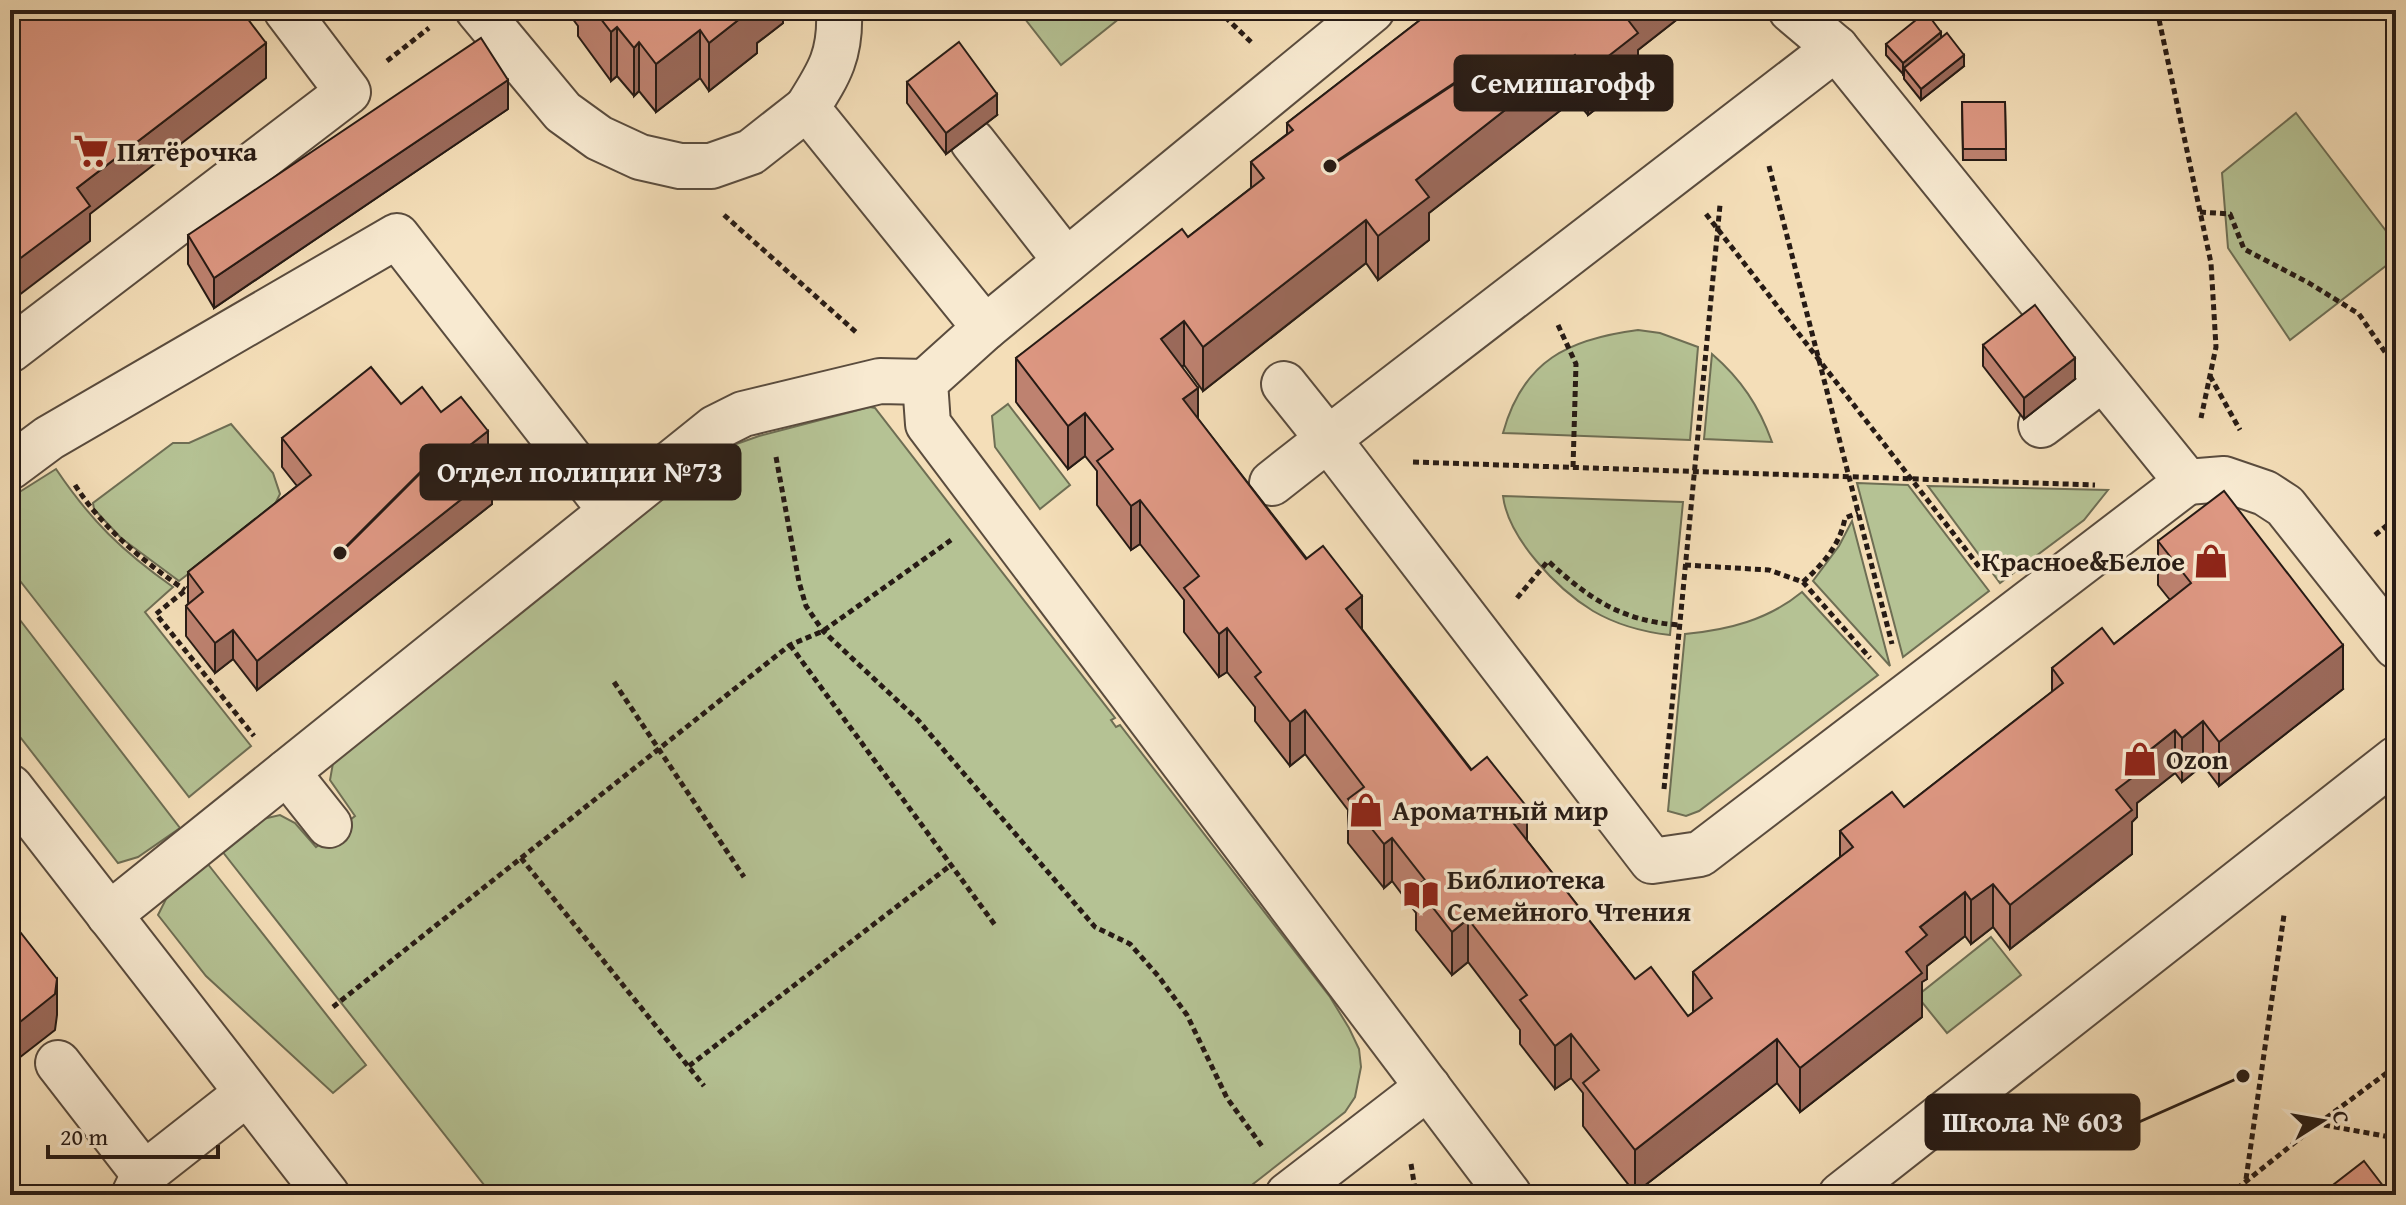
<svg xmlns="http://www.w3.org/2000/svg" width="2406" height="1205" font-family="'Gentium Book Plus',serif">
<rect width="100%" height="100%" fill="#f4deb8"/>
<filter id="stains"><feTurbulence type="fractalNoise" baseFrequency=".0025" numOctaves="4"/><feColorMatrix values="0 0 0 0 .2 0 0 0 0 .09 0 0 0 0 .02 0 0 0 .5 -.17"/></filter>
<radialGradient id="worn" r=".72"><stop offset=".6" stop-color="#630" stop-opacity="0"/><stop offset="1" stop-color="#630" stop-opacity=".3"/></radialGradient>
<g fill="#b5c294" stroke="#6e6e54" stroke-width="2">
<polygon points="1018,10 1130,10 1061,65"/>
<polygon points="2296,113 2396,244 2396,258 2290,340 2228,248 2222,173"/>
<path d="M1638,330L1660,333L1698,347L1690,440L1503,433C1523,360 1569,339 1638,330Z"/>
<path d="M1712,354C1741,379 1759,406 1772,442L1704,439Z"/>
<polygon points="1008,404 1070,485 1040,509 995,447 992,416"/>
<polygon points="870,407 875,408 1115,718 1111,720 1116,727 1120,725 1330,997 1349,1028 1359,1049 1361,1067 1355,1097 1345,1112 1239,1195 492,1195 222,851 263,819 280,815 295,823 316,847 355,816 330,780 333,763 341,755 728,447 759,436"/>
<polygon points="231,424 273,473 280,494 272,510 179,581 121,538 94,509 93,503 173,443 189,443"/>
<path d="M56,469C91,521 122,551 173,587L145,612L251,746L189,797L10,568V498Z"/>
<polygon points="1857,483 1908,485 1989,591 1903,657"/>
<polygon points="1928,486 2108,490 2084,520 2000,583"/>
<path d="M1503,496L1683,502L1670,635C1643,632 1617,625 1593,611C1557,589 1508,538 1503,496Z"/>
<polygon points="1852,521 1890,666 1813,581 1839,546"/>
<path d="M1802,592L1878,675L1699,811L1686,816L1668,811L1685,634C1728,630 1768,620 1802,592Z"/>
<polygon points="10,607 180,828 138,857 118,863 10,724"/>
<polygon points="207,863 366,1065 333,1093 206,976 158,915 166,899"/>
<polygon points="1991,937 2021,975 1947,1033 1917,996"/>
</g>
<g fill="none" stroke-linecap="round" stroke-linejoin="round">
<g stroke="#5a4c3e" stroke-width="48">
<g id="minor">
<polyline points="478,10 563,112 599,138 640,157 680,166 711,166 751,152 807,108 985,328"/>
<polyline points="1372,10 985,328 925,382 928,424 1509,1195"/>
<polyline points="1791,10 1836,48 2187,482 2224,479 2265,493 2285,506 2396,646"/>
<polyline points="1836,48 1328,439 1652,861 1700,854 2187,482"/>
<path d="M807,108C830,72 841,54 839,10"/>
<polyline points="973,142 1066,261"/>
<polyline points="10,350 348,92 286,10"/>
<polyline points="2041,425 2102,379"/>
<polyline points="10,467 49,438 397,236 611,511"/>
<polyline points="1272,483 1328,439 1284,384"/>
<polyline points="287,772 329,825"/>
<polyline points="10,787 327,1195"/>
<polyline points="109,915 715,428 743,414 880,381 925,382"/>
<polyline points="58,1063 144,1174"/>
<polyline points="134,1195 144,1174 247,1093"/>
<polyline points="1288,1195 1428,1087"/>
<polyline points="1841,1195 2396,759"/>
</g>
</g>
<g stroke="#271b15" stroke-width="5" stroke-dasharray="6 4" stroke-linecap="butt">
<polyline points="1218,10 1252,43"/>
<polyline points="2157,10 2211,263 2216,347 2201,418"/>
<polyline points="387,61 429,28"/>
<polyline points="1769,166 1892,644"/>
<polyline points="2200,212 2230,214 2244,249 2309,283 2359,314 2396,368"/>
<polyline points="1706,214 1984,573"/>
<polyline points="724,215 857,333"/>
<polyline points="1558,325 1576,364 1573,468"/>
<polyline points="2210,376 2240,430"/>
<polyline points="776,457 799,582 806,606 823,631 918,720 1095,927 1130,944 1159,977 1187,1015 1227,1098 1264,1149"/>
<polyline points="1413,462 2095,485"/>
<path d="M75,485C104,530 142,560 185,590"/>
<polyline points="2375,535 2396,518"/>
<polyline points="1685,565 1769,570 1803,582 1870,658"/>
<path d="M1803,582C1823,564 1840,545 1845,518L1858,513"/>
<polyline points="192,585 156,614 254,736"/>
<path d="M1517,598L1548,561C1589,599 1622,621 1679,625"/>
<polyline points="790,645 995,925"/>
<polyline points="614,682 744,877"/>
<polyline points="1664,789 1720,205"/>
<polyline points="521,858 704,1086"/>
<polyline points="333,1007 790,645 823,631 951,540"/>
<polyline points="689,1066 951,865"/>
<polyline points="2318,1124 2396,1066"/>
<polyline points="1411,1164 1416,1195"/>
<polyline points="2246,1179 2284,915"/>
<polyline points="2229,1195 2318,1124 2396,1138"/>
</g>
<use href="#minor" stroke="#f8ead1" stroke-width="44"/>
</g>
<g fill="#be8270" stroke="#271b15" stroke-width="2">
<polygon points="566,10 783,10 783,23 757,43 757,53 709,91 700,78 656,112 639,91 634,96 617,76 611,81 578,36 578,26"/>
<polygon points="1433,10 1689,10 1638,50 1638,76 1588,115 1575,99 1429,213 1429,240 1378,280 1366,263 1203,391 1184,365 1182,366 1198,419 1635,979 1688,1016 1693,1013 1693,972 1840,857 1840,831 1904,807 2052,692 2052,668 2114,644 2170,600 2158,585 2158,541 2343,689 2219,786 2203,765 2182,782 2175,773 2137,803 2137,817 2132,822 2132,854 2010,949 1993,927 1971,944 1965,936 1927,966 1927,979 1922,982 1922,1017 1800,1112 1777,1083 1635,1193 1583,1126 1583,1093 1571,1078 1555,1089 1520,1044 1520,1030 1468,962 1452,975 1416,930 1416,913 1392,881 1384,888 1348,843 1348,810 1305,754 1290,766 1255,721 1255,707 1227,672 1219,677 1184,632 1184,600 1140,544 1131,550 1097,505 1097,471 1085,456 1068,469 1016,402 1016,358 1188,237 1251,188 1251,162 1287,134 1287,123"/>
<polygon points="1941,38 1964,66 1921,100 1904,79 1904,73 1903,74 1886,55 1886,44"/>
<polygon points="907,82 997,115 946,154 907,103"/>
<polygon points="1962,102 2005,102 2006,160 1963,160"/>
<polygon points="508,109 214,308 188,264 188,235"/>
<polygon points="1983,345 2075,379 2024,419 1983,366"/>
<polygon points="441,412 488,461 484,464 492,504 257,690 233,659 215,673 186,636 186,606 189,603 188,602 188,572 297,486 282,467 282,438"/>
</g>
<g fill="#9b6a5b" stroke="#271b15" stroke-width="2">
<polygon points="751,10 783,10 783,23 757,43 757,53 709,91 709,43"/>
<polygon points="1633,10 1689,10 1638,50 1638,76 1588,115 1588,72 1625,16"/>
<polygon points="617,27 617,76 611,81 611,32"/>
<polygon points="700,30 700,78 656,112 656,64"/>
<polygon points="1941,32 1941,43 1904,68 1904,73 1903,74 1903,63"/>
<polygon points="639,42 639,91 634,96 634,48"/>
<polygon points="266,43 266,78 90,214 90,241 10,302 10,266 77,188"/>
<polygon points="1575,55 1575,99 1429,213 1429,240 1378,280 1378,236 1416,180"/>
<polygon points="1964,55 1964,66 1921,100 1921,89"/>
<polygon points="508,80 508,109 214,308 214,278"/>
<polygon points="997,94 997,115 946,154 946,133"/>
<polygon points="1366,220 1366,263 1203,391 1203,347"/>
<polygon points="1184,321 1184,365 1161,382 1161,339"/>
<polygon points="2075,358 2075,379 2024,419 2024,398"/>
<polygon points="1198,388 1198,431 1183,399"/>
<polygon points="1085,413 1085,456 1068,469 1068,426"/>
<polygon points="488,431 488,461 469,475 469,446"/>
<polygon points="492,475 492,504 257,690 257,661"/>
<polygon points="1140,500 1140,544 1131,550 1131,506"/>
<polygon points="1362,596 1362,640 1346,609"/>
<polygon points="1227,628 1227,672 1219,677 1219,634"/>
<polygon points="233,630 233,659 215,673 215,643"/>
<polygon points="2343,645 2343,689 2219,786 2219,742"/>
<polygon points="1305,710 1305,754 1290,766 1290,722"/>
<polygon points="2203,721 2203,765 2182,782 2182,738"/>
<polygon points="2175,730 2175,773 2137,803 2137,817 2132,822 2132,854 2010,949 2010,905 2131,765"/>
<polygon points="1527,807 1527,851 1511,820"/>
<polygon points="1392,838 1392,881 1384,888 1384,844"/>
<polygon points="1993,884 1993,927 1971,944 1971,900"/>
<polygon points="1965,892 1965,936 1927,966 1927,979 1922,982 1922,1017 1800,1112 1800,1068 1906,952 1920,927"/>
<polygon points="1468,919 1468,962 1452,975 1452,932"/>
<polygon points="57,979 57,1015 55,1030 10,1065 10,1030"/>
<polygon points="1571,1034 1571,1078 1555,1089 1555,1046"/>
<polygon points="1777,1039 1777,1083 1635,1193 1635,1150"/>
</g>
<g fill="#dd9782" stroke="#271b15" stroke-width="2">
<polygon points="10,10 241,10 266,43 77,188 90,206 10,266"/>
<polygon points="594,10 751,10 709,43 700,30 656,64 639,42 634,48 617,27 611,32"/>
<polygon points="1433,10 1633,10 1625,16 1638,33 1588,72 1575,55 1416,180 1429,197 1378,236 1366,220 1203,347 1184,321 1161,339 1198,388 1183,399 1306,559 1323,546 1362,596 1346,609 1471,770 1487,757 1527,807 1511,820 1635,979 1651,967 1688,1016 1712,998 1693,972 1853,847 1840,831 1892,792 1904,807 2063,683 2052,668 2102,628 2114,644 2191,583 2158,541 2224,491 2343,645 2219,742 2203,721 2182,738 2175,730 2131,765 2137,774 2116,790 2132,810 2010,905 1993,884 1971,900 1965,892 1920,927 1927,935 1906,952 1922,973 1800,1068 1777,1039 1635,1150 1583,1083 1599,1070 1571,1034 1555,1046 1520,1000 1527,995 1468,919 1452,932 1416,886 1425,880 1392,838 1384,844 1348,799 1364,787 1305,710 1290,722 1255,677 1261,672 1227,628 1219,634 1184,588 1199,576 1140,500 1131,506 1097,461 1113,449 1085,413 1068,426 1016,358 1182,229 1188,237 1264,178 1251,162 1293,130 1287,123"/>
<polygon points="1926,12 1941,32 1903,63 1886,44"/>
<polygon points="1947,33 1964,55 1921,89 1904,68"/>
<polygon points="481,38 508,80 214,278 188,235"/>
<polygon points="959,42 997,94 946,133 907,82"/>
<polygon points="1962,102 2005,102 2006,149 1963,149"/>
<polygon points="2035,305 2075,358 2024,398 1983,345"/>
<polygon points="371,367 401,404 422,387 441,412 461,397 488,431 469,446 492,475 257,661 233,630 215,643 186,606 203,592 188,572 311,475 282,438"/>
<polygon points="10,919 57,979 55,994 10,1030"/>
<polygon points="2364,1161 2390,1195 2320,1195"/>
<polygon points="217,1186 224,1195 206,1195"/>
</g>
<defs>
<g id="supermarket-bare" transform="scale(2.76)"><path d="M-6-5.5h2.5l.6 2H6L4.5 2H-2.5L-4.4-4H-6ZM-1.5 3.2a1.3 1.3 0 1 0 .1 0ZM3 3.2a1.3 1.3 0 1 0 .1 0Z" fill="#8f2418" stroke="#f8ead1" stroke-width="2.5" paint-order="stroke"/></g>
<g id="shop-bare" transform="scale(2.76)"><path d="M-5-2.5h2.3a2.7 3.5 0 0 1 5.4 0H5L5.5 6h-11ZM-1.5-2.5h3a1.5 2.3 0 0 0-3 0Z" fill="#8f2418" stroke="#f8ead1" stroke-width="2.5" paint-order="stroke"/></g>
<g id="library-bare" transform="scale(2.76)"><path d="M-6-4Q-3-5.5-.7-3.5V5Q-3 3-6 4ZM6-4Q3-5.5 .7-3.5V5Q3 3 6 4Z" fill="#8f2418" stroke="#f8ead1" stroke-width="2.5" paint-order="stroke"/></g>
</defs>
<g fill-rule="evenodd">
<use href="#supermarket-bare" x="91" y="151"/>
<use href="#shop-bare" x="2211" y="561"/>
<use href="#shop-bare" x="2140" y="759"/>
<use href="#shop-bare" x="1366" y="810"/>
<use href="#library-bare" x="1421" y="895"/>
</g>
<g text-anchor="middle" stroke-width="7" stroke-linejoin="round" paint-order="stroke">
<g font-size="28" font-weight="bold" fill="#271b15" stroke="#f8ead1" text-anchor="start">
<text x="117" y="161">Пятёрочка</text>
<text x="2185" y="571" text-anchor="end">Красное&amp;Белое</text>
<text x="2166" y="769">Ozon</text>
<text x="1392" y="820">Ароматный мир</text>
<text x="1447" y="889">Библиотека<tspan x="1447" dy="32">Семейного Чтения</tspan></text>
</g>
</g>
<path fill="none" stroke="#271b15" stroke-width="3" d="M1330 166L1455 83M340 553L421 472M2243 1076L2139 1122"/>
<g fill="#271b15" stroke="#f8ead1" stroke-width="3">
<circle cx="1330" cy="166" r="8"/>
<circle cx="340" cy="553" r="8"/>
<circle cx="2243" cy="1076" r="8"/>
</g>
<g fill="#271b15" stroke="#271b15" stroke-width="3">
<rect x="1455" y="56" width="217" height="54" rx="8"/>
<rect x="421" y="445" width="319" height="54" rx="8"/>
<rect x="1926" y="1095" width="213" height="54" rx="8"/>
</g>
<g font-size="30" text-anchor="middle" font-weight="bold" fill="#fff">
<text x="1563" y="93">Семишагофф</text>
<text x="580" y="482">Отдел полиции №73</text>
<text x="2033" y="1132">Школа № 603</text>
</g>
<rect width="2406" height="1205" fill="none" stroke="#f4deb8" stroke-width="40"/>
<rect x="12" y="12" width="2382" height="1181" fill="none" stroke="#271b15" stroke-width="4"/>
<rect x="20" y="20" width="2366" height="1165" fill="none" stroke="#271b15" stroke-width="2"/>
<g transform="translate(2322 1121) rotate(79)" stroke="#f8ead1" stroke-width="6" paint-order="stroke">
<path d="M0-6L14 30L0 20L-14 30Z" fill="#271b15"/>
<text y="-12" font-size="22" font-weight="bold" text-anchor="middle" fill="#271b15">С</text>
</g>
<path d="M48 1145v12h170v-12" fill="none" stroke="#271b15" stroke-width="4"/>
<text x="60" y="1145" font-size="24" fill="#271b15" stroke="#f8ead1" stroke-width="6" paint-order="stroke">20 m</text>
<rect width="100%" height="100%" filter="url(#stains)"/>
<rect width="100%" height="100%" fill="url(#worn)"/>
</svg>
